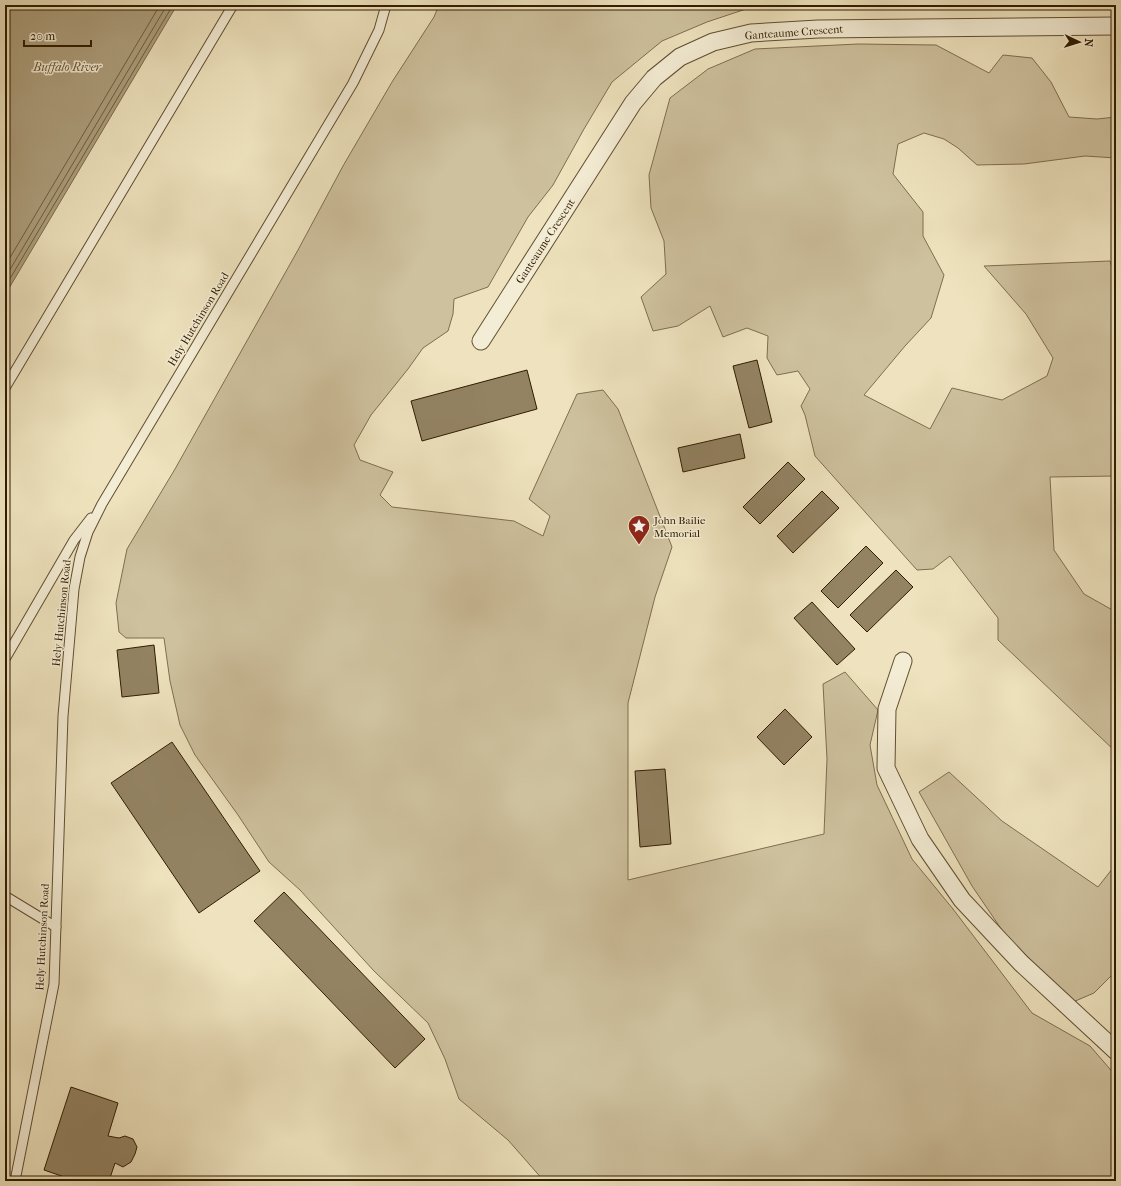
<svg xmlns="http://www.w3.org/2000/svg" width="1121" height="1186" font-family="'IM FELL French Canon',serif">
<rect width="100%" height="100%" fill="#eee3be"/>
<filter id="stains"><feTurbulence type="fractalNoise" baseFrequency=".005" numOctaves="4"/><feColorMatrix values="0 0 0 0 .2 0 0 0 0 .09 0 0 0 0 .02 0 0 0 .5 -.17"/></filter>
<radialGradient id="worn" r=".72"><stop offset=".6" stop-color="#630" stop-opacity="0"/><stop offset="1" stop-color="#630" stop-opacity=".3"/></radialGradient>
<g fill="#cec19e" stroke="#7f6e4f">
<polygon points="439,5 764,5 749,8 707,22 662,41 612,82 584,129 553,185 528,217 488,287 454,299 453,314 448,331 423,348 408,369 371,415 354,445 360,460 393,472 380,495 392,507 514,521 543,536 550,516 529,499 577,394 603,390 618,409 672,547 655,597 628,703 628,880 824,834 827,759 823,684 845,672 878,710 870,745 877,785 912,859 953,909 1032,1013 1090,1046 1116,1076 1116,1181 544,1181 508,1140 459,1099 445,1059 428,1023 374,971 300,890 269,862 238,815 195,755 180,725 170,681 164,638 126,638 119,632 116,603 127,549 175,469 298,250 343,166 392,82 434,17"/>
<polygon points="863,5 977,5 955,9"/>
<polygon points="858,44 936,45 989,73 1003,55 1032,58 1051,82 1069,117 1097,119 1116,117 1116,158 1085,156 1024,164 977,165 958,148 944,139 924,133 898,144 893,174 923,212 923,236 944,275 931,318 905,346 864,395 930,429 952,388 1002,400 1047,376 1053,358 1026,314 984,266 1110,261 1116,281 1116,476 1050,477 1054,550 1084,594 1116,612 1116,752 998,640 998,618 950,556 933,569 917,570 815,456 805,415 801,406 810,389 798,371 777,375 767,358 768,336 747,328 723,337 710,306 678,326 653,331 641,297 666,274 664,241 651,208 649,175 670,98 708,69 755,49"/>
<polygon points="949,772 1002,821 1098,887 1116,864 1116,971 1094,993 1073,1002 1004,933 972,886 919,792"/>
</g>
<polygon fill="#ad9f7d" stroke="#7b6b4b" points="5,5 177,5 5,295"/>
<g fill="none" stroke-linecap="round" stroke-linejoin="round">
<g stroke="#6e5e3e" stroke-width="1">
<polyline points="5,266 160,5"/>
<polyline points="5,278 167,5"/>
<polyline points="5,287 173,5"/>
</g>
</g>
<g fill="#938363" stroke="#301c00">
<polygon points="757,360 772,422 749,428 733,366"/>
<polygon points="527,370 537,409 422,441 411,401"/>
<polygon points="740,434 745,458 683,472 678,448"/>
<polygon points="788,462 805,479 760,524 743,507"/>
<polygon points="822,491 839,508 793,553 777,536"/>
<polygon points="866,546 883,563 838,608 821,591"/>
<polygon points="896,570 913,587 867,632 850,615"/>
<polygon points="812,602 855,649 837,665 794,618"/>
<polygon points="154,645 159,693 122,697 117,650"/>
<polygon points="785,709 812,737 784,765 757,737"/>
<polygon points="172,742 260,871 199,913 111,783"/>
<polygon points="665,769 671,844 640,847 635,771"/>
<polygon points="284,892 425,1039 395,1068 254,921"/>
<polygon points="71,1087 118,1103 108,1136 119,1138 125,1136 133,1139 137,1147 135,1154 131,1162 123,1167 115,1163 109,1181 76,1181 44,1170"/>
</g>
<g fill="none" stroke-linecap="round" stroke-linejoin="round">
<g stroke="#604e30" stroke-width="11">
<g id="lane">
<polyline points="5,388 233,5"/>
<polyline points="5,659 74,540 91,518"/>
<polyline points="5,896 56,927"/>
<polyline points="15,1181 54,984 63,716 74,589 80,557 88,532 102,504 353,83 379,30 386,5"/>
</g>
</g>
<g stroke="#604e30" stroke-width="19">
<g id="street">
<polyline points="481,341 633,103 654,78 680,57 713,42 751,33 818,29 1116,26"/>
<polyline points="903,661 887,709 886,768 920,839 962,900 1021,963 1116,1051"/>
</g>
</g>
<use href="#lane" stroke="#f4edd5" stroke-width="9"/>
<use href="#street" stroke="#f4edd5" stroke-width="17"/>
</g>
<defs>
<g id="sight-pin" transform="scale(1.15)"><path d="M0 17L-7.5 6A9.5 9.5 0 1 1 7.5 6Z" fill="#8f2418" stroke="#f4edd5"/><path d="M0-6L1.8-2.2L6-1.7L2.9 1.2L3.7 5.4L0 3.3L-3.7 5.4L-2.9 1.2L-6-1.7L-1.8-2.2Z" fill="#fff"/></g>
</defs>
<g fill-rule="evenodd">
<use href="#sight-pin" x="639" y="526"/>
</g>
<g text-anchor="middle" stroke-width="3" stroke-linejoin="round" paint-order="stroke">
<g font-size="11" fill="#301c00" stroke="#f4edd5">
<text transform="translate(794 32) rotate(-4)" y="4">Ganteaume Crescent</text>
<text transform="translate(545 241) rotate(-57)" y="4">Ganteaume Crescent</text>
<text transform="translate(198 319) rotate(-59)" y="4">Hely Hutchinson Road</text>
<text transform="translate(61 613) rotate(-84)" y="4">Hely Hutchinson Road</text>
<text transform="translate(42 937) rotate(-87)" y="4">Hely Hutchinson Road</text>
</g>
<g font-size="11" fill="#301c00" stroke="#f4edd5" text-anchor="start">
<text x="654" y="524">John Bailie<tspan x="654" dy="13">Memorial</tspan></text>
</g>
<g font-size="12" font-style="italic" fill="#625032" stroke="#f4edd5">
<text x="67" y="71">Buffalo River</text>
</g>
</g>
<rect width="1121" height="1186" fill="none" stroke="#eee3be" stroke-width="20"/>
<rect x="6" y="6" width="1109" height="1174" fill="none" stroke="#301c00" stroke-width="2"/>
<rect x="10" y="10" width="1101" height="1166" fill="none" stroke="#301c00"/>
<g transform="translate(1079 42) rotate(94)" stroke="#f4edd5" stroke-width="3" paint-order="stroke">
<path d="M0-3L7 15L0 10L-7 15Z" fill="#301c00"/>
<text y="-6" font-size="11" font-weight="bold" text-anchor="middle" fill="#301c00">N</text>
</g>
<path d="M24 40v6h67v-6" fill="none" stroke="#301c00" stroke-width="2"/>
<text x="30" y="40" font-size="12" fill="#301c00" stroke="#f4edd5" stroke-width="3" paint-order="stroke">20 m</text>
<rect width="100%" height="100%" filter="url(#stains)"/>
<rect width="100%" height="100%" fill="url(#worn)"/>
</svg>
